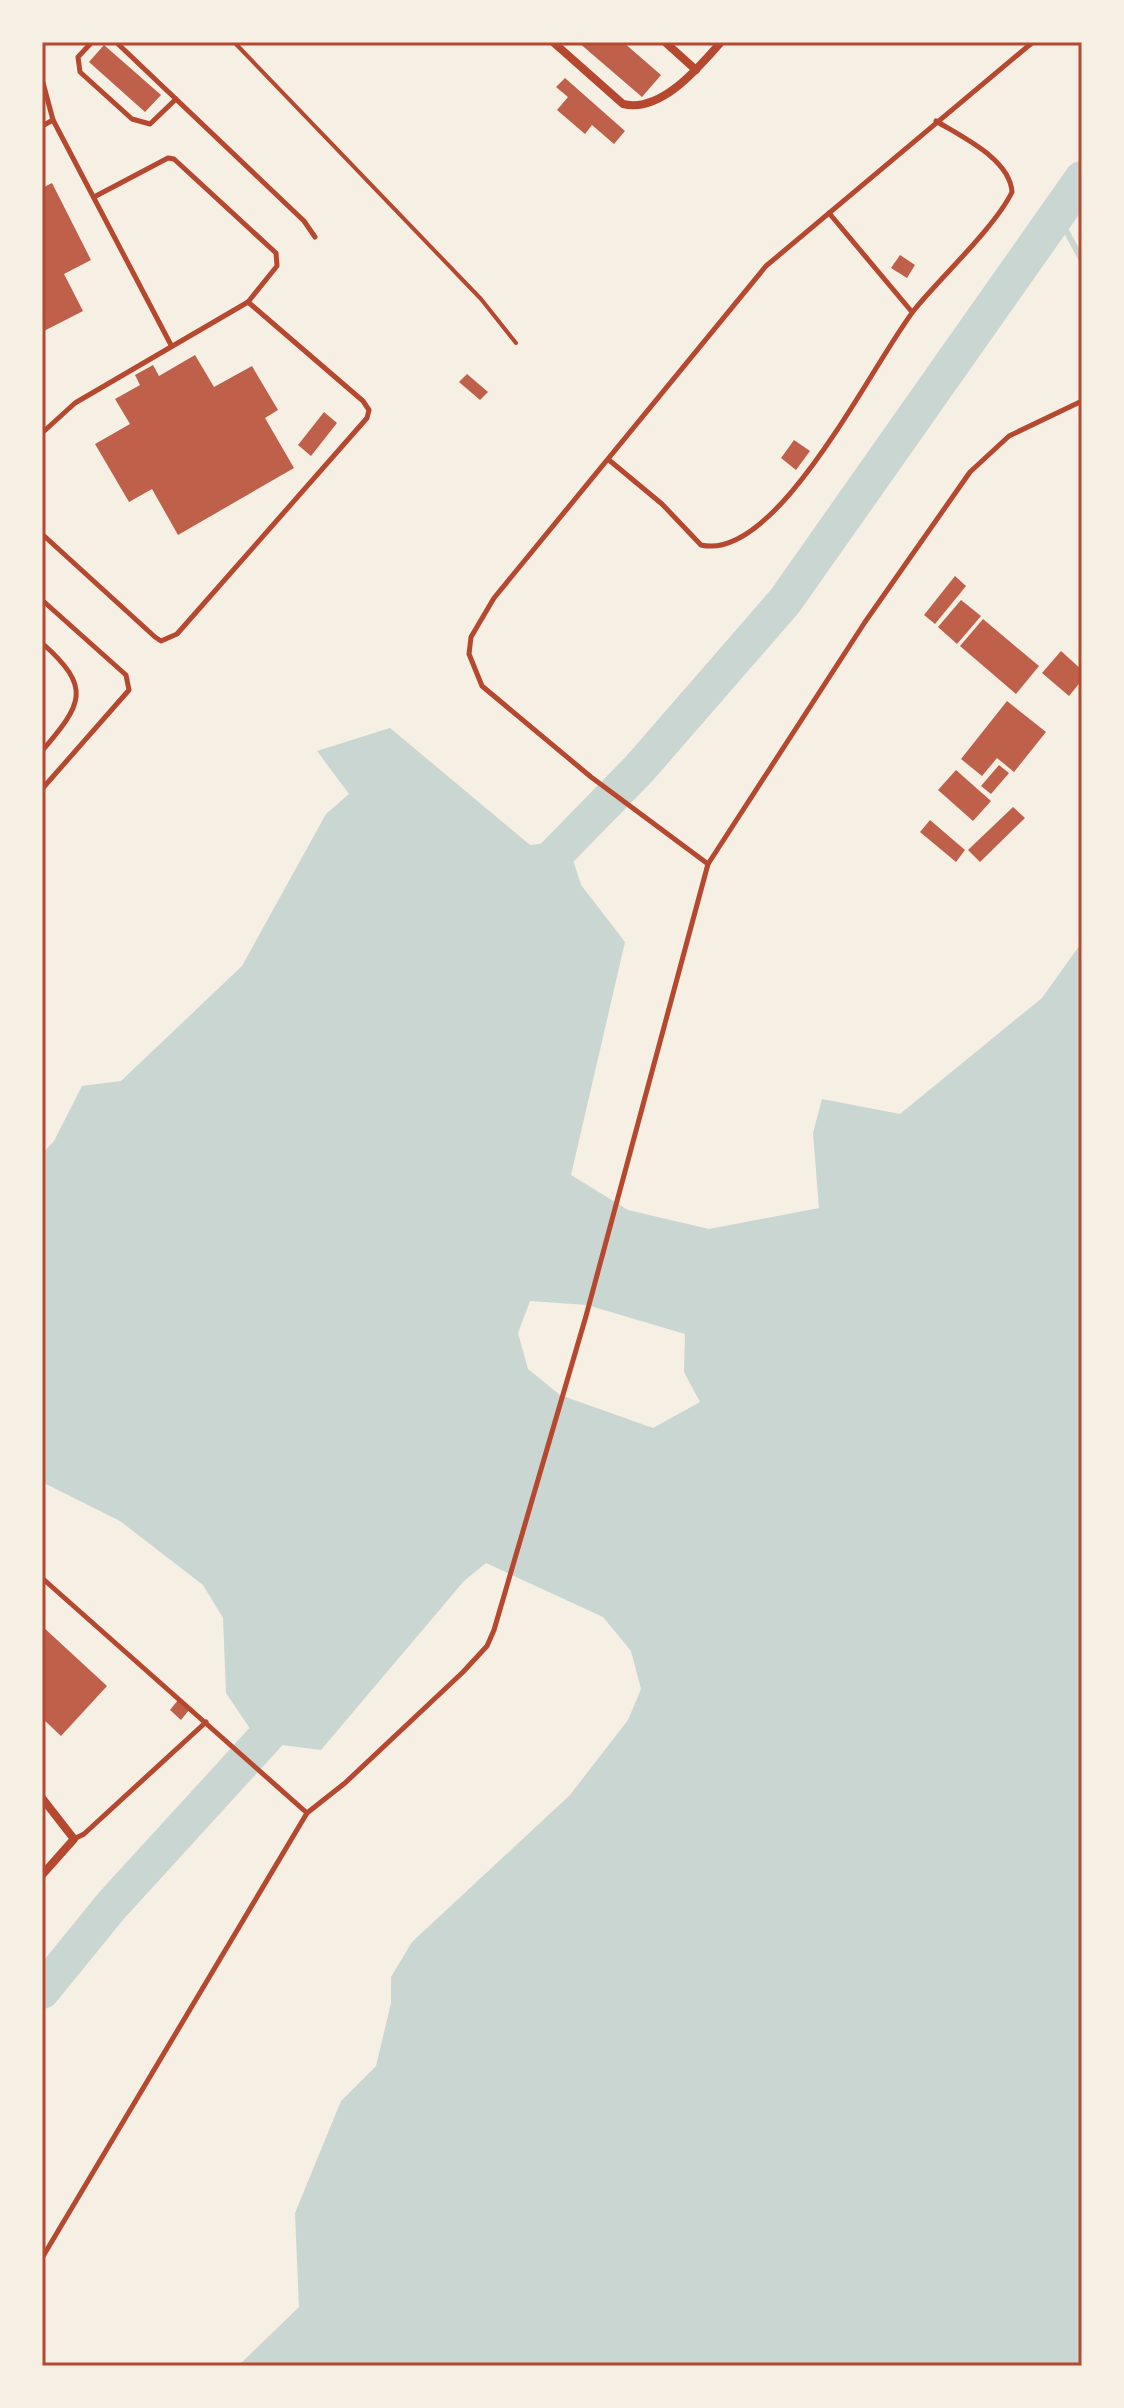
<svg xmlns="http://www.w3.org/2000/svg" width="1124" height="2408" font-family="'Playfair Display',serif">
<rect width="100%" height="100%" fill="#f6efe4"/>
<path fill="#c9d6d2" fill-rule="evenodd" d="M390,728L530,845L567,841L581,885L625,942L571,1175L628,1210L709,1229L819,1208L813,1133L822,1099L900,1114L1042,998L1082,942V2366H238L299,2307L295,2213L341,2101L376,2066L391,2003V1977L412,1942L570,1795L628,1720L641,1689L631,1651L603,1617L486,1563L464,1581L321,1750L259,1742L226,1693L223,1618L203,1585L120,1521L42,1482V1154L54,1141L82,1086L121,1081L242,966L326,814L349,794L317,751ZM530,1301L587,1305L685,1334L684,1372L700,1402L653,1428L560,1395L528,1369L518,1333Z"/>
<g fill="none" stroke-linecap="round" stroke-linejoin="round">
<polyline stroke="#c9d6d2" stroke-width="6" points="1057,214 1082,260"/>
<g stroke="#c9d6d2" stroke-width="36">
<polyline points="555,881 552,858 639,769 785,601 1082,179"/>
<polyline points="42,1991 112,1905 293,1707"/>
</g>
</g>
<g fill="#bf614a">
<polygon points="578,42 623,42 661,75 642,97"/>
<polygon points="104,45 161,95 145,112 89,62"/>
<polygon points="565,78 625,131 614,144 592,125 585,134 557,110 568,97 556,87"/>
<polygon points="52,183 91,260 64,274 83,311 42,332 42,188"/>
<polygon points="900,255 915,265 907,278 891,268"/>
<polygon points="195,355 214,387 252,366 278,410 265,418 294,468 178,535 152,489 129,502 95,444 130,424 115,399 140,385 135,375 153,365 159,376"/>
<polygon points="467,374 488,392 480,400 459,382"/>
<polygon points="324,412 337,423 311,456 298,445"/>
<polygon points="794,440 810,451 796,470 781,458"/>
<polygon points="955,576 966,586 935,624 924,615"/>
<polygon points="961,600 981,616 957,644 938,627"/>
<polygon points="983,619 1039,666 1016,694 960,646"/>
<polygon points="1061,651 1082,670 1082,680 1069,696 1042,673"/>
<polygon points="1007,701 1046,732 1014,772 997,758 982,776 961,759"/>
<polygon points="999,765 1009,773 991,794 981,786"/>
<polygon points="956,770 991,801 973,821 938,790"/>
<polygon points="1013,807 1025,818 980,862 968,850"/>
<polygon points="930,820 965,850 956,862 920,832"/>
<polygon points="42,1626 107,1686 61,1736 42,1718"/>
<polygon points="178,1700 189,1710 181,1720 170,1710"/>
</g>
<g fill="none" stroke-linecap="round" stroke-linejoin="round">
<polyline stroke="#b5482f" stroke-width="4" points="234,42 481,299 516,343"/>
<g stroke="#b5482f" stroke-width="5">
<polyline points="92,42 78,57 80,72 132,119 150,124 176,99"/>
<polyline points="116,42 304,221 315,237"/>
<polyline points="42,79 53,120"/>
<polyline points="42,126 53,120 171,345"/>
<polyline points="829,213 912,312"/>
<polyline points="42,433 75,403 248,302 277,266 276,253 174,159 168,158 94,197"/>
<path d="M609,460L662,504L701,545C778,563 874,360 915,309C941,277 995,227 1012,192C1010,159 962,137 936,121"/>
<polyline points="42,534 155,637 161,641 177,634 367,418 369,410 363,401 248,302"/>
<polyline points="42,600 126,675 129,690 42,789"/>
<path d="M42,643C93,688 82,704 42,751"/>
<polyline points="708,864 591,777 482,686 469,654 471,637 494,598 766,266 1033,42"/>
<polyline points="42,1578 307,1813"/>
<polyline points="74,1839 84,1834 206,1722"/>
<polyline points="42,2258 307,1813 345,1783 463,1672 487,1646 494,1630 586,1316 708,864 865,622 970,472 1009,436 1082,401"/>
</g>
<g stroke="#b5482f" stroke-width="8">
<path d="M553,42L623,104C661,113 698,68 721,42"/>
<polyline points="665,42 696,70"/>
<polyline points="42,1798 74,1839 42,1875"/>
</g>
</g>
<rect width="1124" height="2408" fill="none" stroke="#f6efe4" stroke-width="88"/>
<rect x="44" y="44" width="1036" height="2320" fill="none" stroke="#b5482f" stroke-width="3"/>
</svg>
